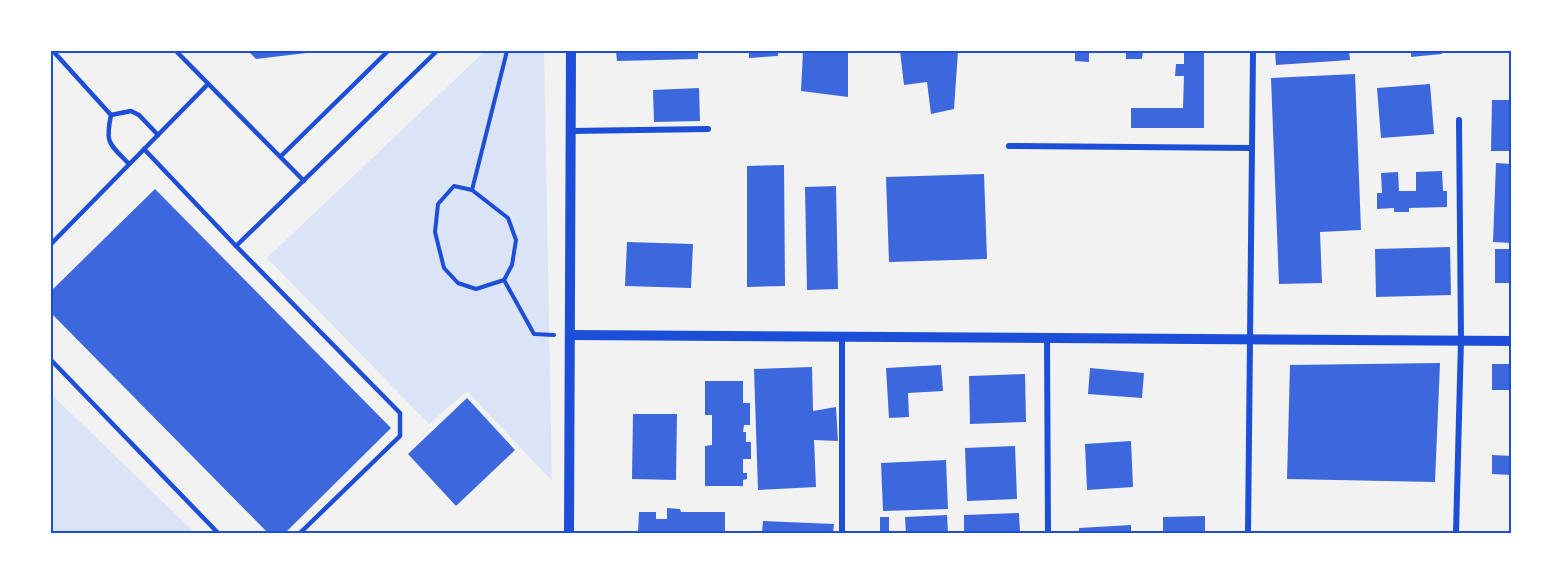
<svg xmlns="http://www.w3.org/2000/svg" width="1563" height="584" font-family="Overpass,sans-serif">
<rect width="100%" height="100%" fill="#f2f2f2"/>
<g fill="#dbe4f7">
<polygon points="485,51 544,51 552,481 467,391 429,424 267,258"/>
<polygon points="51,394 195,533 51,533"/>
</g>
<g fill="#3d67dc">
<polygon points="248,51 315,51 315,52 256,59"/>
<polygon points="616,51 698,51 698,59 617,61"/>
<polygon points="749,51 778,51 778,56 749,58"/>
<polygon points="803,51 848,51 848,97 801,91"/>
<polygon points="900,51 958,51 954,109 931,114 927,82 904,85"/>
<polygon points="1075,51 1089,51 1089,62 1075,61"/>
<polygon points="1126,51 1143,51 1142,59 1126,59"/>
<polygon points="1184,51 1204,51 1204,128 1131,128 1131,108 1183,108 1184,76 1175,76 1176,64 1184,64"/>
<polygon points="1275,51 1349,51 1350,60 1276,65"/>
<polygon points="1411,51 1441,51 1442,54 1411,57"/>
<polygon points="1355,74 1361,230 1320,232 1322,283 1279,284 1271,78"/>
<polygon points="1430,84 1434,134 1381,138 1377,88"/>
<polygon points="699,88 700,121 654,122 653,90"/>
<polygon points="1492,100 1510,100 1512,151 1491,151"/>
<polygon points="1496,163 1512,164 1512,243 1493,242"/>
<polygon points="784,165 785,286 747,287 747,166"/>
<polygon points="1442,171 1443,191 1447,191 1447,207 1409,208 1409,212 1394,212 1394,208 1377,209 1377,193 1382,193 1381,173 1398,172 1399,191 1416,191 1416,172"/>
<polygon points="984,174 987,259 889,262 886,177"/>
<polygon points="836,186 838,289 807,290 805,187"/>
<polygon points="155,189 391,428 285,533 268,533 51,313 51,291"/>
<polygon points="627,242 693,244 691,288 625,286"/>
<polygon points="1450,247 1451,295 1376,297 1375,249"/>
<rect x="1495" y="249" width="17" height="34"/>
<polygon points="1440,363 1435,482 1287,479 1290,365"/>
<polygon points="1492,364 1512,364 1512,394 1509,394 1509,390 1492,390"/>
<polygon points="941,365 943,391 908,393 909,417 889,418 886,368"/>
<polygon points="812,367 813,411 836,407 838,441 814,440 816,487 758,490 754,369"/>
<polygon points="1090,368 1144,373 1142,398 1088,394"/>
<polygon points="1025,374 1026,422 970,424 969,376"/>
<polygon points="705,381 743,381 743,403 750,403 750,425 744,425 743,432 746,432 746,442 751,442 751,459 743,459 743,473 747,473 747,479 743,480 743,486 705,486 705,446 712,445 712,415 705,415"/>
<polygon points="467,398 515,450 456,506 408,454"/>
<polygon points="633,414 677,414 676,480 632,479"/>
<polygon points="1131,441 1133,487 1087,490 1085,444"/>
<polygon points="1015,446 1017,499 967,501 965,448"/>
<polygon points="1492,455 1512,456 1512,475 1492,474"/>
<polygon points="946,460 948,509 883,511 881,463"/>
<polygon points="667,508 680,509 681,512 725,512 725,533 638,533 639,512 656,512 656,519 667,519"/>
<polygon points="1019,513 1020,533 964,533 964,515"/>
<polygon points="947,515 948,533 906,533 905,517"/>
<polygon points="1205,516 1205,533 1163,533 1163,517"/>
<rect x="880" y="517" width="9" height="16"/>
<polygon points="763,521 834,524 833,533 762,533"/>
<polygon points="1131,525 1131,533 1079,533 1079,528"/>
</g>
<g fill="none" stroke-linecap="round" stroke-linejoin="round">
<g stroke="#1d4ed8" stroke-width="4">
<polygon points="454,186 472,190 508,218 516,240 512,265 504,280 476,289 458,283 444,268 435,232 438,204"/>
<polyline points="472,190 507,51"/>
<polyline points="504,280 534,334 554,335"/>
</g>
<g stroke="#1d4ed8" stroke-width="4.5">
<path d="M53,51L111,115C105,144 109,143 129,164"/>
<polyline points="176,51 304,181"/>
<polyline points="111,115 131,111 139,115 158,135"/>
<polyline points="144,149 236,246 437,51"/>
<polyline points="281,156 388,51"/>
<polyline points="51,244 208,84"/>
<polyline points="236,246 400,413 400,436 300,533"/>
<polyline points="51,360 218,533"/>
</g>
<g stroke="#1d4ed8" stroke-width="6">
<polyline points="571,131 708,129"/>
<polyline points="1009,146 1252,148"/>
<polyline points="1047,338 1048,533"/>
<polyline points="842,533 842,337"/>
<polyline points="1248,533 1253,51"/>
<polyline points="1456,533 1461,340 1459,120"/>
</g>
<g stroke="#1d4ed8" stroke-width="10">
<polyline points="570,335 1512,341"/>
<polyline points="569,533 571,51"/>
</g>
</g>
<rect width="1563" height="584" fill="none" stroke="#ffffff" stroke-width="105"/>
<rect x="52" y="52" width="1458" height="480" fill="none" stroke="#1d4ed8" stroke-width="2"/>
</svg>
